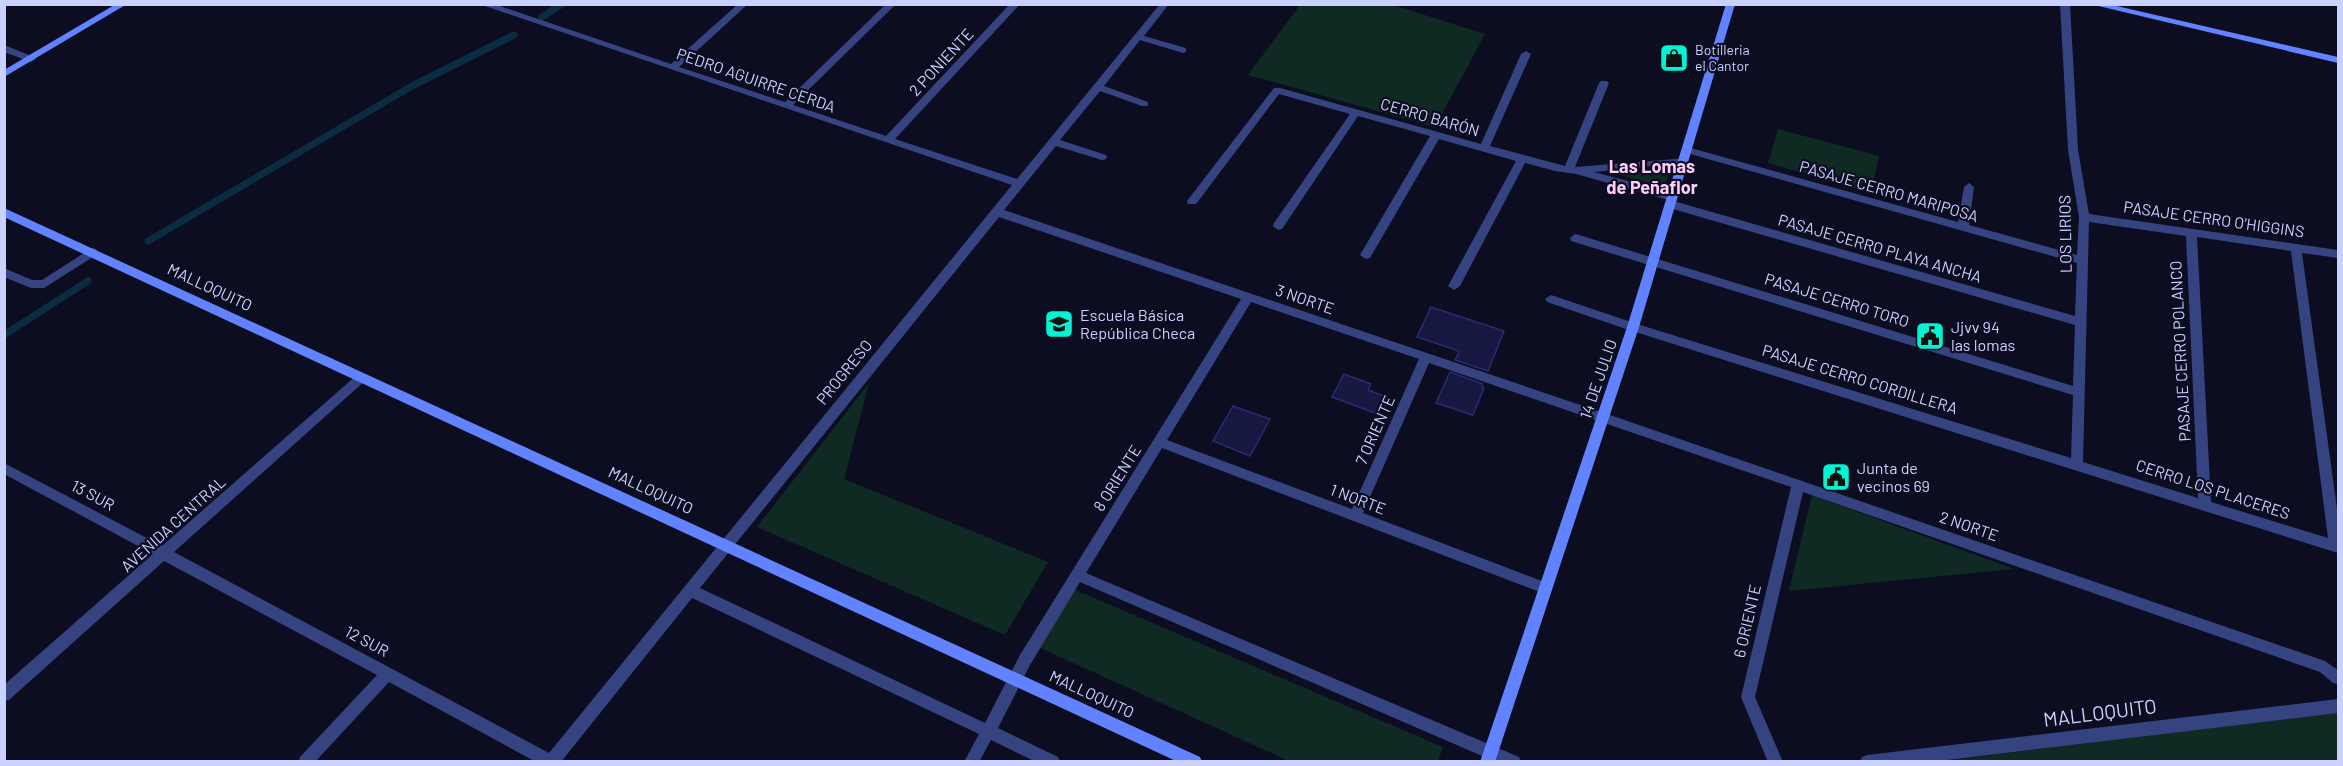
<svg xmlns="http://www.w3.org/2000/svg" width="2343" height="766" font-family="Barlow,sans-serif">
<rect width="100%" height="100%" fill="#0c0d20"/>
<g fill="#0e2a22">
<polygon points="1300,5 1393,5 1485,34 1435,127 1248,75"/>
<polygon points="1778,129 1879,156 1871,193 1768,163"/>
<polygon points="1671,167 1664,188 1618,174"/>
<polygon points="869,383 844,479 1048,562 1005,635 757,527"/>
<polygon points="1812,495 2014,569 1789,591"/>
<polygon points="1073,589 1443,747 1438,761 1289,761 1036,646"/>
<polygon points="2338,711 2338,761 1945,761"/>
</g>
<g fill="none" stroke-linecap="round" stroke-linejoin="round">
<g stroke="#092c41" stroke-width="7">
<polyline points="542,17 562,4"/>
<polyline points="148,241 412,86 514,35"/>
<polyline points="4,335 88,281"/>
</g>
</g>
<g fill="#171841" stroke="#282b6e" stroke-width="1.5">
<polygon points="1431,307 1504,331 1488,371 1455,360 1459,352 1456,350 1417,337"/>
<polygon points="1450,372 1483,384 1482,387 1484,388 1473,415 1436,403"/>
<polygon points="1344,374 1371,384 1368,390 1384,396 1375,413 1332,397"/>
<polygon points="1233,406 1270,419 1250,456 1213,441"/>
</g>
<g fill="none" stroke-linecap="round" stroke-linejoin="round">
<g fill="#354481" fill-rule="evenodd">
<path d="M479,4H494L671,64L738,4H748L679,67L785,102L886,4H896L793,105L886,136L1010,4H1020L895,139L1017,179L1160,4H1169L1144,36L1186,48V52L1183,53L1140,40L1104,86L1148,102V106H1142L1100,91L1060,140L1106,155L1107,157L1106,159L1102,160L1056,146L1004,210L1607,414L2325,661L2338,670V684L2333,683L2320,672L1803,492L1755,697L1783,762H1768L1741,697L1791,487L1429,363L1363,513L1550,584L1552,588L1550,592L1545,594L1540,592L1162,448L1086,573L1519,757L1521,762H1496L1080,582L1030,665L998,728L1058,757L1060,762H1036L991,740L979,762H964L979,734L692,598L561,762H536L389,682L315,762H298L300,757L377,675L164,561L9,700L4,701V685L153,554L4,474V463L162,546L358,374H366L368,377L366,380L174,552L549,753L1012,185ZM999,217L1241,299L1020,655L985,723L700,588ZM1251,302L1419,359L1352,509L1167,440Z"/>
<path d="M2060,4H2070L2078,150L2089,214L2338,250V258L2302,253L2338,516V553L1629,330L1547,302L1545,299L1551,295L1637,324L2071,458L2073,395L1571,241L1570,238L1575,234L1579,235L2073,386L2075,325L1666,207L1665,204L1670,200L2075,316L2077,263L1683,152L1682,150L1687,147L1958,222L1964,187L1969,183L1974,187L1969,225L2077,255L2079,217L2068,150ZM2089,222L2186,236L2198,498L2083,462ZM2197,237L2291,251L2328,538L2211,502Z"/>
<polygon points="4,45 34,57 36,59 31,62 4,52"/>
<polygon points="1526,51 1531,54 1490,146 1565,166 1599,83 1601,81 1607,81 1609,83 1575,167 1688,158 1689,160 1688,162 1684,163 1594,172 1676,194 1677,197 1676,200 1672,201 1576,174 1555,171 1525,163 1460,286 1454,290 1448,286 1516,161 1439,139 1370,258 1366,259 1360,255 1430,136 1358,116 1282,229 1278,230 1273,226 1274,223 1350,114 1279,94 1196,204 1188,204 1187,201 1274,88 1280,88 1481,144 1521,54"/>
<polygon points="92,248 96,249 98,252 96,255 44,288 31,288 4,277 4,268 32,280 42,280"/>
<polygon points="2338,699 2338,713 1931,762 1860,762 1862,757 1867,755"/>
</g>
<g fill="#6183ff" fill-rule="evenodd">
<polygon points="116,4 127,4 4,77 4,70"/>
<polygon points="1726,4 1735,4 1639,327 1495,762 1480,762 1627,327"/>
<polygon points="2090,4 2108,4 2338,57 2338,63"/>
<polygon points="4,208 1200,757 1202,762 1178,762 4,217"/>
</g>
</g>
<defs>
<g id="shop-square" transform="scale(1.5)"><rect x="-9" y="-9" width="18" height="18" rx="4" fill="#00f5d3" stroke="#0c0d20"/><path d="M-5-2.5h2.3a2.7 3.5 0 0 1 5.4 0H5L5.5 6h-11ZM-1.5-2.5h3a1.5 2.3 0 0 0-3 0Z" fill="#111"/></g>
<g id="school-square" transform="scale(1.5)"><rect x="-9" y="-9" width="18" height="18" rx="4" fill="#00f5d3" stroke="#0c0d20"/><path d="M0-5L7-2L0 1L-7-2ZM-4 1L0 2.5L4 1V4Q0 6-4 4Z" fill="#111"/></g>
<g id="civic-square" transform="scale(1.5)"><rect x="-9" y="-9" width="18" height="18" rx="4" fill="#00f5d3" stroke="#0c0d20"/><path d="M-.6-6.5H3V-4.5H.6V-3L4-1V1h2V6H-6V1h2V-1L-.6-3ZM-1.2 2.5V6h2.4V2.5Z" fill="#111"/></g>
</defs>
<g fill-rule="evenodd">
<use href="#shop-square" x="1674" y="58"/>
<use href="#school-square" x="1059" y="324"/>
<use href="#civic-square" x="1930" y="336"/>
<use href="#civic-square" x="1836" y="477"/>
</g>
<g text-anchor="middle" stroke-width="4.5" stroke-linejoin="round" paint-order="stroke">
<g font-size="14" fill="#cad1ff" stroke="#0c0d20" text-anchor="start">
<text x="1695" y="55">Botilleria<tspan x="1695" dy="16">el Cantor</tspan></text>
</g>
<g font-size="16" fill="#cad1ff" stroke="#0c0d20">
<text transform="translate(941 62) rotate(-47)" y="6">2 PONIENTE</text>
<text transform="translate(756 80) rotate(19)" y="6">PEDRO AGUIRRE CERDA</text>
<text transform="translate(1430 117) rotate(16)" y="6">CERRO BARÓN</text>
<text transform="translate(1889 191) rotate(16)" y="6">PASAJE CERRO MARIPOSA</text>
<text transform="translate(2214 219) rotate(8)" y="6">PASAJE CERRO O'HIGGINS</text>
<text transform="translate(2065 234) rotate(-91)" y="6">LOS LIRIOS</text>
<text transform="translate(1880 248) rotate(16)" y="6">PASAJE CERRO PLAYA ANCHA</text>
<text transform="translate(210 287) rotate(25)" y="6">MALLOQUITO</text>
<text transform="translate(1305 299) rotate(19)" y="6">3 NORTE</text>
<text transform="translate(1837 300) rotate(17)" y="6">PASAJE CERRO TORO</text>
<text transform="translate(2180 351) rotate(-93)" y="6">PASAJE CERRO POLANCO</text>
<text transform="translate(844 372) rotate(-51)" y="6">PROGRESO</text>
<text transform="translate(1598 379) rotate(-71)" y="6">14 DE JULIO</text>
<text transform="translate(1860 379) rotate(17)" y="6">PASAJE CERRO CORDILLERA</text>
<text transform="translate(1375 430) rotate(-66)" y="6">7 ORIENTE</text>
<text transform="translate(1117 478) rotate(-58)" y="6">8 ORIENTE</text>
<text transform="translate(2213 489) rotate(18)" y="6">CERRO LOS PLACERES</text>
<text transform="translate(651 490) rotate(25)" y="6">MALLOQUITO</text>
<text transform="translate(93 495) rotate(28)" y="6">13 SUR</text>
<text transform="translate(1358 499) rotate(21)" y="6">1 NORTE</text>
<text transform="translate(173 524) rotate(-42)" y="6">AVENIDA CENTRAL</text>
<text transform="translate(1969 526) rotate(19)" y="6">2 NORTE</text>
<text transform="translate(1747 621) rotate(-77)" y="6">6 ORIENTE</text>
<text transform="translate(367 641) rotate(28)" y="6">12 SUR</text>
<text transform="translate(1092 694) rotate(25)" y="6">MALLOQUITO</text>
</g>
<g font-size="16" fill="#cad1ff" stroke="#0c0d20" text-anchor="start">
<text x="1080" y="321">Escuela Básica<tspan x="1080" dy="18">República Checa</tspan></text>
<text x="1951" y="333">Jjvv 94<tspan x="1951" dy="18">las lomas</tspan></text>
<text x="1857" y="474">Junta de<tspan x="1857" dy="18">vecinos 69</tspan></text>
</g>
<g font-size="18" font-weight="bold" fill="#ffccf9" stroke="#0c0d20">
<text x="1652" y="173">Las Lomas<tspan x="1652" dy="21">de Peñaflor</tspan></text>
</g>
<g font-size="20" fill="#cad1ff" stroke="#0c0d20">
<text transform="translate(2100 713) rotate(-7)" y="7">MALLOQUITO</text>
</g>
</g>
<rect width="2343" height="766" fill="none" stroke="#cad1ff" stroke-width="12"/>
</svg>
